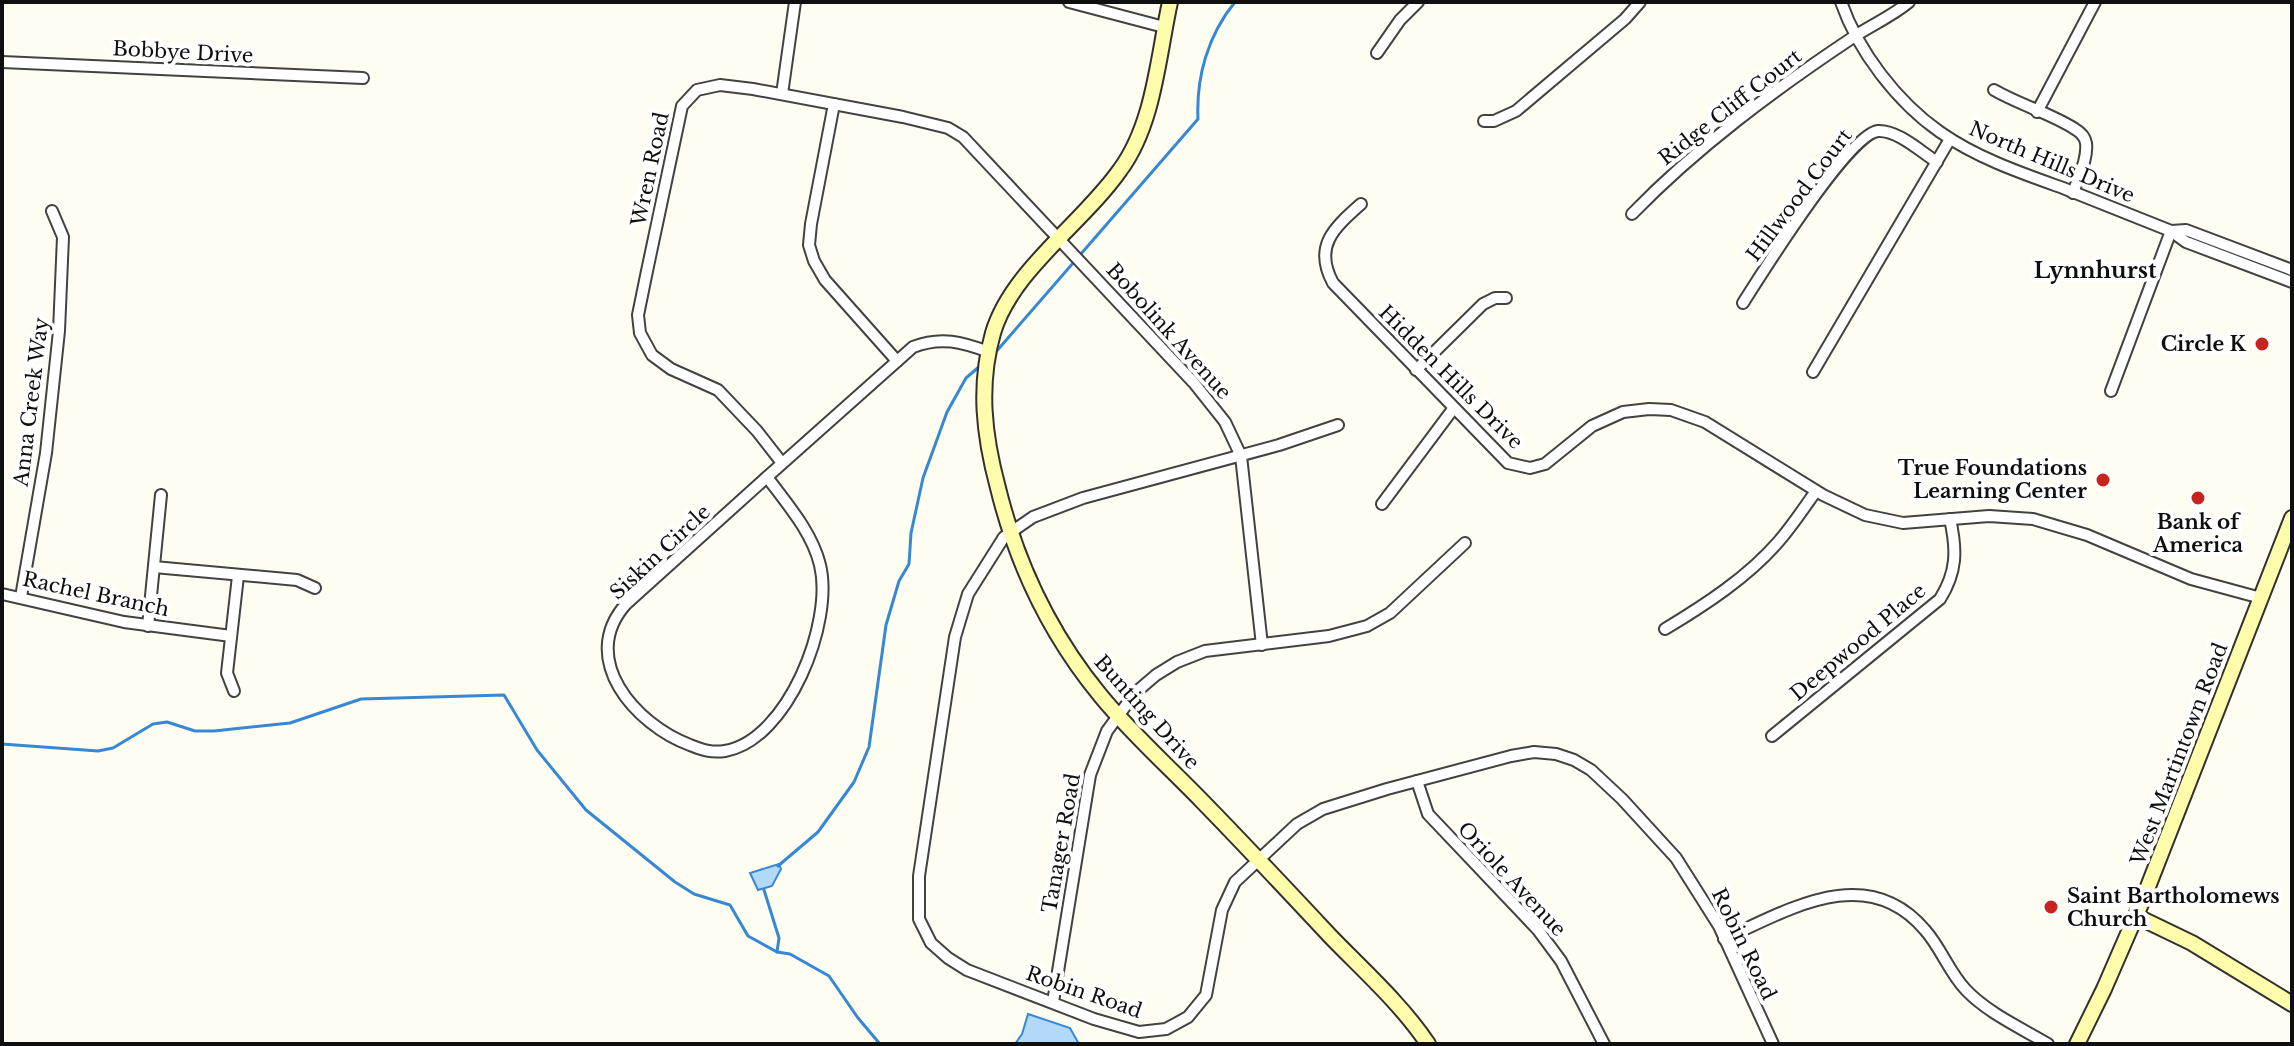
<svg xmlns="http://www.w3.org/2000/svg" width="2294" height="1046" font-family="'Libre Baskerville',serif">
<rect width="100%" height="100%" fill="#fffdf1"/>
<g fill="#b3d9f9" stroke="#3688d4" stroke-width="2">
<polygon points="779,864 781,869 772,886 758,890 750,873"/>
<polygon points="1028,1014 1070,1028 1079,1044 1015,1044 1022,1034"/>
</g>
<g fill="none" stroke-linecap="round" stroke-linejoin="round">
<g stroke="#3688d4" stroke-width="3">
<path d="M995,353L1198,119C1196,77 1208,35 1235,2"/>
<polyline points="2,744 98,751 113,748 153,724 167,722 195,731 214,731 290,723 361,699 504,695 537,750 586,810 675,882 694,894 730,905 748,936 777,952 790,954 829,976 858,1018 880,1044"/>
<polyline points="778,866 818,832 854,782 869,747 886,625 899,581 909,564 911,533 923,478 947,412 966,378 980,366"/>
<polyline points="764,890 779,938 777,952"/>
</g>
<g stroke="#424242" stroke-width="14">
<g id="street">
<polyline points="1069,2 1164,27"/>
<path d="M1841,2C1858,51 1897,102 1940,132C1977,158 2021,173 2063,188C2099,202 2135,217 2171,231L2186,242L2292,282"/>
<polyline points="1377,53 1400,20 1418,2"/>
<polyline points="2,62 363,78"/>
<path d="M1994,90C2020,105 2050,113 2075,129C2080,132 2085,137 2086,143C2088,159 2078,178 2073,193"/>
<polyline points="782,94 795,2"/>
<polyline points="834,104 811,224 809,245 814,261 825,280 897,361"/>
<polyline points="2037,112 2095,2"/>
<polyline points="1484,121 1494,121 1516,111 1625,19 1640,2"/>
<path d="M1361,204C1334,228 1313,246 1333,283L1508,463L1530,468L1545,464L1592,426L1623,412L1649,409L1671,410L1705,422L1823,495L1865,515L1903,523L1989,516L2033,519L2087,535L2191,579L2261,598"/>
<path d="M1632,214C1697,147 1774,90 1852,38C1871,25 1891,17 1909,2"/>
<polyline points="2171,231 2186,230 2292,270"/>
<path d="M1743,303C1762,273 1849,134 1878,131C1898,130 1921,152 1937,162"/>
<polyline points="1416,370 1483,304 1495,298 1506,298"/>
<polyline points="1813,372 1950,139"/>
<polyline points="2111,391 2171,231"/>
<polyline points="1338,425 1279,445 1083,498 1033,517 1004,537 968,594 955,637 919,876 919,919 931,943 948,958 967,970 1094,1019 1139,1032 1166,1029 1188,1017 1206,995 1222,910 1235,882 1297,824 1323,809 1387,789 1511,756 1534,752 1556,754 1574,760 1591,770 1622,799 1676,858 1719,926 1773,1044"/>
<polyline points="782,463 757,431 718,390 671,369 652,355 640,333 638,315 647,271 682,106 697,90 720,85 753,89 903,117 948,128 963,137 1194,383 1225,422 1241,456 1262,645"/>
<path d="M767,477C787,504 812,532 820,565C834,622 788,740 725,751C712,753 702,750 690,745C636,725 577,659 626,604Z"/>
<path d="M767,477L913,347C941,336 962,342 989,352"/>
<polyline points="1382,504 1453,409"/>
<polyline points="154,567 297,580 315,588"/>
<polyline points="2,594 124,622 231,636"/>
<polyline points="21,597 46,453 59,331 63,237 52,211"/>
<polyline points="148,626 161,495"/>
<path d="M1665,629C1705,605 1748,577 1779,541C1792,526 1804,508 1816,491"/>
<polyline points="234,691 227,673 238,576"/>
<path d="M1772,736L1940,599C1957,572 1957,550 1950,519"/>
<polyline points="1417,781 1428,814 1538,930 1561,961 1604,1044"/>
<path d="M1724,939C1788,910 1867,861 1925,930C1941,948 1949,972 1966,990C1988,1013 2021,1028 2048,1044"/>
<polyline points="1053,1002 1090,775 1107,731 1135,693 1156,675 1177,662 1205,651 1329,636 1367,626 1390,613 1465,543"/>
</g>
</g>
<g stroke="#313131" stroke-width="18">
<g id="secondary">
<path d="M1170,2C1158,57 1154,124 1120,170C1083,223 1011,271 993,333C978,386 984,436 998,488C1017,565 1050,634 1100,695C1130,732 1167,765 1201,800C1245,845 1288,891 1331,937C1364,971 1402,1005 1428,1044"/>
<polyline points="2136,916 2192,943 2292,1004"/>
<polyline points="2077,1044 2104,989 2144,897 2292,518"/>
</g>
</g>
<use href="#street" stroke="#fff" stroke-width="10"/>
<use href="#secondary" stroke="#fffcac" stroke-width="14"/>
</g>
<g fill="#c7241f" stroke="#fff" stroke-width="3">
<circle cx="2262" cy="344" r="8"/>
<circle cx="2103" cy="480" r="8"/>
<circle cx="2198" cy="498" r="8"/>
<circle cx="2051" cy="907" r="8"/>
</g>
<g text-anchor="middle" stroke-width="8" stroke-linejoin="round" paint-order="stroke">
<g font-size="20" fill="#0f0f0f" stroke="#fff">
<text transform="translate(183 52) rotate(3)" y="7">Bobbye Drive</text>
<text transform="translate(1730 107) rotate(-38)" y="7">Ridge Cliff Court</text>
<text transform="translate(2052 162) rotate(23)" y="7">North Hills Drive</text>
<text transform="translate(650 169) rotate(-78)" y="7">Wren Road</text>
<text transform="translate(1799 195) rotate(-53)" y="7">Hillwood Court</text>
<text transform="translate(1169 331) rotate(48)" y="7">Bobolink Avenue</text>
<text transform="translate(1451 377) rotate(45)" y="7">Hidden Hills Drive</text>
<text transform="translate(31 402) rotate(-83)" y="7">Anna Creek Way</text>
<text transform="translate(660 552) rotate(-43)" y="7">Siskin Circle</text>
<text transform="translate(96 594) rotate(12)" y="7">Rachel Branch</text>
<text transform="translate(1858 642) rotate(-40)" y="7">Deepwood Place</text>
<text transform="translate(1147 712) rotate(48)" y="7">Bunting Drive</text>
<text transform="translate(2179 754) rotate(-69)" y="7">West Martintown Road</text>
<text transform="translate(1061 843) rotate(-80)" y="7">Tanager Road</text>
<text transform="translate(1512 879) rotate(47)" y="7">Oriole Avenue</text>
<text transform="translate(1744 944) rotate(64)" y="7">Robin Road</text>
<text transform="translate(1084 992) rotate(19)" y="7">Robin Road</text>
</g>
<g font-size="20" font-weight="bold" fill="#0f0f0f" stroke="#fff" text-anchor="end">
<text x="2246" y="351">Circle K</text>
<text x="2087" y="475">True Foundations<tspan x="2087" dy="23">Learning Center</tspan></text>
<text x="2198" y="529" text-anchor="middle">Bank of<tspan x="2198" dy="23">America</tspan></text>
<text x="2067" y="903" text-anchor="start">Saint Bartholomews<tspan x="2067" dy="23">Church</tspan></text>
</g>
<g font-size="22" font-weight="bold" fill="#0f0f0f" stroke="#fff">
<text x="2095" y="278">Lynnhurst</text>
</g>
</g>
<rect width="2294" height="1046" fill="none" stroke="#0f0f0f" stroke-width="8"/>
</svg>
